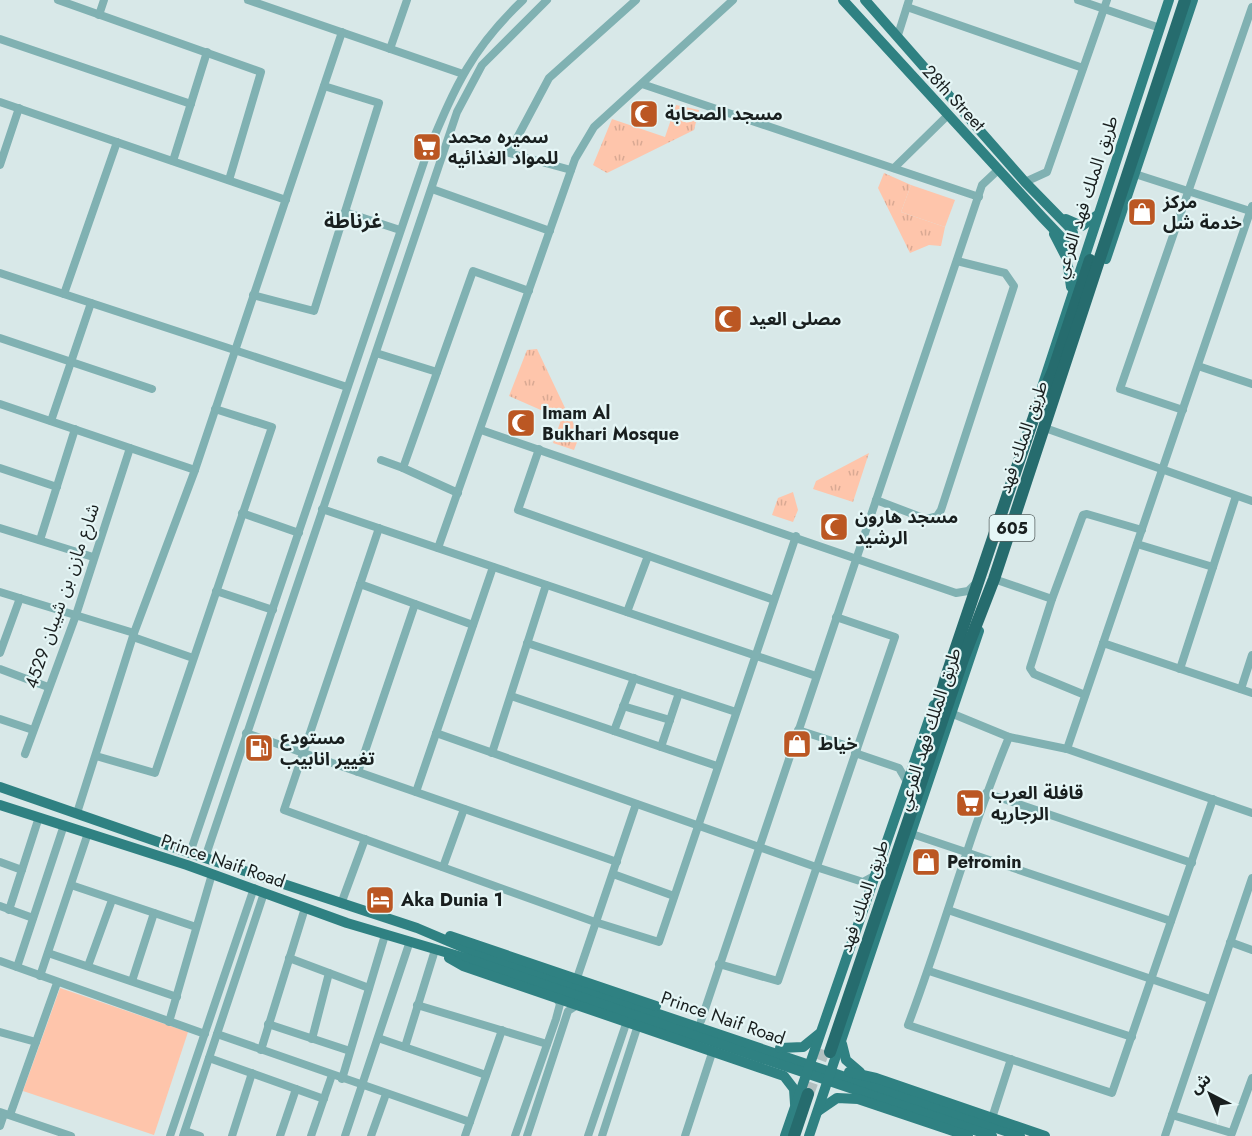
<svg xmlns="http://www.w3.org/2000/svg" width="1252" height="1136" font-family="Jost,'Noto Sans Arabic',sans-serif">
<defs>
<pattern id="grass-tufts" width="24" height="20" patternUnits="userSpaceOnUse" patternTransform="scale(1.5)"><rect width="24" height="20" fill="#fec5ab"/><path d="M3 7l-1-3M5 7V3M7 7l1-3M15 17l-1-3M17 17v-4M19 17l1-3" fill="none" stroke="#d9a993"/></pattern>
</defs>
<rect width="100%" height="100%" fill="#d8e8e8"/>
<g fill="url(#grass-tufts)">
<polygon points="676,105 699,110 694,130 607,173 593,165 612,119 665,137"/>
<polygon points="884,173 911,185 901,212 945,227 941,246 929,245 910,253 878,188"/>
<polygon points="537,349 566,410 559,418 509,396 527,350"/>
<polygon points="569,413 579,437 574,450 553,443 561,420"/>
<polygon points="869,453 853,502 813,489 816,481"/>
<polygon points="793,492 798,510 793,522 772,515 778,498"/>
</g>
<g fill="#fec5ab">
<polygon points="911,185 955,200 945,227 901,212"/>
<polygon points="60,988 188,1032 154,1135 23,1091"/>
</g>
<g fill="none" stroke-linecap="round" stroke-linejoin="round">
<polyline stroke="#b2c0c0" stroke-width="12" stroke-dasharray="12 6" stroke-linecap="butt" points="808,1094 824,1050"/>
<g stroke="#80b1b2" stroke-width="8">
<polyline points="58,0 261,72 229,180"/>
<polyline points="248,0 463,74"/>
<polyline points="1078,0 1160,28"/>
<polyline points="907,7 1083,68"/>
<polyline points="99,15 104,0"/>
<polyline points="898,35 909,0"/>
<polyline points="0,39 191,104"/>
<polyline points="390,49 407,0"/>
<polyline points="642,84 979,197"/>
<polyline points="0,102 286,200"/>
<polyline points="173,161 207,52"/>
<polyline points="0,165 19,108"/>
<polyline points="894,168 947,116"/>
<polyline points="571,170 509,153 549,78 636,0"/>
<polyline points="1135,174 1250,211"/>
<polyline points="1025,182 1047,172 1107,0"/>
<polyline points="432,189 550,231"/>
<polyline points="345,212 400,230"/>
<polyline points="0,273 347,387"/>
<polyline points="64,294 117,142"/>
<polyline points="253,295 314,311 379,103 324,86"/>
<polyline points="0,338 152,389"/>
<polyline points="376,353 437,372"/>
<polyline points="1198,366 1252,384"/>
<polyline points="0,404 195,470"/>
<polyline points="1183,410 1120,389 1252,7"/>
<polyline points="51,421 91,303"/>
<polyline points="1045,428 1252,501"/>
<polyline points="481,430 956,593 968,591 977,582"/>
<polyline points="539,449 518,510 774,600"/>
<polyline points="381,460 403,468"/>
<polyline points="0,468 57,487"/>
<polyline points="458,493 403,468 473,271 529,291"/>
<polyline points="876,500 926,519 937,516 941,510 1014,286 1005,273 957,261"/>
<polyline points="322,509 816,676"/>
<polyline points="242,513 299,533"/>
<polyline points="0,528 93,557"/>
<polyline points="379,528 284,810 595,922 659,942 796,536"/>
<polyline points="40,540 75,429"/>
<polyline points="1137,544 1213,567"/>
<polyline points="438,548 575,159 594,127 733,0"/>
<polyline points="994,579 1052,599"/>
<polyline points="360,584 473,625"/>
<polyline points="216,591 273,610"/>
<polyline points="0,592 134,633"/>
<polyline points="627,612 648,556"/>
<polyline points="133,637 193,658"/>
<polyline points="527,643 736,712"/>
<polyline points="1103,643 1252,693"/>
<polyline points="0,653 20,598"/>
<polyline points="0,669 48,687"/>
<polyline points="1180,669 1236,496"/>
<polyline points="1241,689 1252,655"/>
<polyline points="1085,695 1034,674 1030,668 1052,599 1083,515 1087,514 1142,530"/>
<polyline points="511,696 717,766"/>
<polyline points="623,706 670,720"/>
<polyline points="953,714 1009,737 1067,749 1252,813"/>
<polyline points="0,719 33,730"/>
<polyline points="798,730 857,749"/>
<polyline points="614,731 634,678"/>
<polyline points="246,733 617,862"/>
<polyline points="436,733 816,867 863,882 874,876"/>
<path d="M1009,737C970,831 944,930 908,1025L1112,1093L1213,799"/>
<polyline points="661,747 679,693"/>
<polyline points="1067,749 1252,206"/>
<polyline points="492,753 546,585"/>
<polyline points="855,753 899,768 906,780"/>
<polyline points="25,754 76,615 130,448"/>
<polyline points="96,756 155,773 272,427 215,409"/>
<polyline points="358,772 415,604"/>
<polyline points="416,792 493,567"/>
<polyline points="986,793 1192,863"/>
<polyline points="77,813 134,633 195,470 342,32"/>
<polyline points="912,834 1171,921"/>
<path d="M190,853L426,156C454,90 469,51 523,0"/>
<polyline points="205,858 457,112 482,65 547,0"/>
<polyline points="0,862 22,870"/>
<polyline points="443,867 464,809"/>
<polyline points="613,874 674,896"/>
<polyline points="71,885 196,927"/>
<polyline points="341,904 365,839"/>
<polyline points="0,906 33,918"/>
<polyline points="9,910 39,817"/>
<polyline points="948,910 1210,999"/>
<polyline points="1230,942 1252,950"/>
<polyline points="48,953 177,997"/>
<polyline points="289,958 369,988"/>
<polyline points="0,961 205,1034"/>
<polyline points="719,964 778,981 895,637 836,617"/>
<polyline points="88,966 112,900"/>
<polyline points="17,967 64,825"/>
<polyline points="929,971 1132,1037"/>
<polyline points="40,976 88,833"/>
<polyline points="577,978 636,804"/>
<polyline points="132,981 154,913"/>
<polyline points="417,1005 547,1044"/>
<polyline points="701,1021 982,185 998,170"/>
<polyline points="169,1022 212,874"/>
<polyline points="268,1024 350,1051"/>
<polyline points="0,1032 36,1042"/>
<polyline points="217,1034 470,1122"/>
<polyline points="378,1038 486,1075"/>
<polyline points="312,1039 329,973"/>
<polyline points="405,1047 435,950"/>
<polyline points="261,1050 305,908"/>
<polyline points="209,1058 324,1099"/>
<polyline points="342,1079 385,935"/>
<polyline points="0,1112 71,1136"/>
<polyline points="10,1115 57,983"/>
<polyline points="1172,1115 1232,1133 1252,1078"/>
<polyline points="992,1118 1011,1059"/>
<polyline points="0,1126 4,1114"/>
<polyline points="185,1131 200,1136"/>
<polyline points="170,1136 254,888"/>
<polyline points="183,1136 264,893"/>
<polyline points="232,1136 252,1073"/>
<polyline points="280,1136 296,1089"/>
<polyline points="311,1136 332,1075"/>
<polyline points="345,1136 410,941"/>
<polyline points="371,1136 386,1094"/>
<polyline points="465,1136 502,1030"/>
<polyline points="515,1136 556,1019 560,1004 556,997"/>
<polyline points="527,1136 568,1011 579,1004"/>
<polyline points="588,1136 627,1021"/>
<polyline points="602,1136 638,1025"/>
<polyline points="685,1136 713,1050"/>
<polyline points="1165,1136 1252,878"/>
</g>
<g stroke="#2f8182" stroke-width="10">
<polyline points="843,0 1042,217 1062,238 1070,238 1073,233 1071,229 1025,182 865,0"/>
<polyline points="1066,219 1082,226 1096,216"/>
<polyline points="1054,234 1067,259 1071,287"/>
<polyline points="1106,259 1193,0"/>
<polyline points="1042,387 1169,0"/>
<polyline points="0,787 190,853 417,928 469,950 1020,1136"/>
<polyline points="0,805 187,865 347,923 465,958 992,1136"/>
<polyline points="450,936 656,1006"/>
<polyline points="449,958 463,966 784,1076 794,1089 795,1104"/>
<polyline points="842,1044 846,1060 860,1072"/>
<polyline points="780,1048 803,1047 819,1034"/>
<polyline points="849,1072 876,1078 1045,1136"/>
<polyline points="818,1111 837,1098 858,1099 968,1136"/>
<polyline points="785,1136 934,705"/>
<polyline points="809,1136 979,631"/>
</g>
<g stroke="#266c6e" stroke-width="12">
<polyline points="932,726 946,677 1038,405 1053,371 1090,260"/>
<polyline points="830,1052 963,659 994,579 1185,0"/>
<polyline points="794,1136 808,1094"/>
</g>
</g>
<defs>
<g id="mosque-square" transform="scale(1.5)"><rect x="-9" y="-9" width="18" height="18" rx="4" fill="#bb5723" stroke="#e5f6f6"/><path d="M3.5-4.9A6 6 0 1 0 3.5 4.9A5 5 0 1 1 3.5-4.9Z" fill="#fff"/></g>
<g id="supermarket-square" transform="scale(1.5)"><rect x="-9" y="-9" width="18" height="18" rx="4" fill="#bb5723" stroke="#e5f6f6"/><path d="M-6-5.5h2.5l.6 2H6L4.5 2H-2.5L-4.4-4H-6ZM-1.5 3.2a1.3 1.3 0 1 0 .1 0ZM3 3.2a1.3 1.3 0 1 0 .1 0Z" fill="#fff"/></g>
<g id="shop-square" transform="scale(1.5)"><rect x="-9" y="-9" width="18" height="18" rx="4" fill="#bb5723" stroke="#e5f6f6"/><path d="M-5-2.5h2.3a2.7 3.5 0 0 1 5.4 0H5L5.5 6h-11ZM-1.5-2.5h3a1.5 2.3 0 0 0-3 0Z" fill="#fff"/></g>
<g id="fuel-square" transform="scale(1.5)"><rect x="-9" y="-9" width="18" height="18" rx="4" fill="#bb5723" stroke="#e5f6f6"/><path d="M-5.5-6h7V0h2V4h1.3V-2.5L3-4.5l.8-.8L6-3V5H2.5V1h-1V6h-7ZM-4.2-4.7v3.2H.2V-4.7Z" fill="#fff"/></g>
<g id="hotel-square" transform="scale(1.5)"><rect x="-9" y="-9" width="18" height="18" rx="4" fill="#bb5723" stroke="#e5f6f6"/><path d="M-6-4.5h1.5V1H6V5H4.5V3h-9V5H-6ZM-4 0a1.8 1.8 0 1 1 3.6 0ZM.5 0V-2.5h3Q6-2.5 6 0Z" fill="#fff"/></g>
</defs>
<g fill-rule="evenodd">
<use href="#mosque-square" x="644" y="114"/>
<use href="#supermarket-square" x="427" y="147"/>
<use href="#shop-square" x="1142" y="212"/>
<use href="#mosque-square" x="728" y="319"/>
<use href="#mosque-square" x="521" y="423"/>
<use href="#mosque-square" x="834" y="527"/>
<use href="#shop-square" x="797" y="744"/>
<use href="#fuel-square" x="259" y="748"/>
<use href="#supermarket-square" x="970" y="803"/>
<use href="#shop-square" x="926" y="862"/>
<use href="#hotel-square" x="380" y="900"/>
</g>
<g text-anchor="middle" stroke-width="4.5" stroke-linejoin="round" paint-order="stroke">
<rect fill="#e5f6f6" stroke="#566060" stroke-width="1.5" x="989.5" y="515" width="45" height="26" rx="4.5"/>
<g font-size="16" font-weight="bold" fill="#191f1f">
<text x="1012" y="534">605</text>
</g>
<g font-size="18" fill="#191f1f" stroke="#e5f6f6">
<text transform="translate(954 98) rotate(47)" y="6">28th Street</text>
<text transform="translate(1086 197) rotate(-72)" y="6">طريق الملك فهد الفرعي</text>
<text transform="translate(1023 437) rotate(-71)" y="6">طريق الملك فهد</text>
<text transform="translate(62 596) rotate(-71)" y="6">شارع مازن بن شيبان 4529</text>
<text transform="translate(929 729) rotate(-72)" y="6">طريق الملك فهد الفرعي</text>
<text transform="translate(223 861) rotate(19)" y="6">Prince Naif Road</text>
<text transform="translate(864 896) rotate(-71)" y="6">طريق الملك فهد</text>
<text transform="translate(723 1018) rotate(19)" y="6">Prince Naif Road</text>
</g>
<g font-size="18" font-weight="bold" fill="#191f1f" stroke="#e5f6f6" text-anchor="start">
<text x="665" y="120">مسجد الصحابة</text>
<text x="448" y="143">سميره محمد<tspan x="448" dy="21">للمواد الغذائيه</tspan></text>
<text x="1163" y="208">مركز<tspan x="1163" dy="21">خدمة شل</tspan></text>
<text x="749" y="325">مصلى العيد</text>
<text x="542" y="419">Imam Al<tspan x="542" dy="21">Bukhari Mosque</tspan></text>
<text x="855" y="523">مسجد هارون<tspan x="855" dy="21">الرشيد</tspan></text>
<text x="280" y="744">مستودع<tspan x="280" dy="21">تغيير انابيب</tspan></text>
<text x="818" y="750">خياط</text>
<text x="991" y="799">قافلة العرب<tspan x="991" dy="21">الرجاريه</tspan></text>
<text x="947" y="868">Petromin</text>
<text x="401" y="906">Aka Dunia 1</text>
</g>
<g font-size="20" font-weight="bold" fill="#191f1f" stroke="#e5f6f6">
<text x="353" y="228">غرناطة</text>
</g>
</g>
<g transform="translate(1210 1094) rotate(318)" stroke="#e5f6f6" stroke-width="4.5" paint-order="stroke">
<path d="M0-4.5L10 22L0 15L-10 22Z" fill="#191f1f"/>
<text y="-9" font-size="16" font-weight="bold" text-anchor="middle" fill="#191f1f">ش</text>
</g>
</svg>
